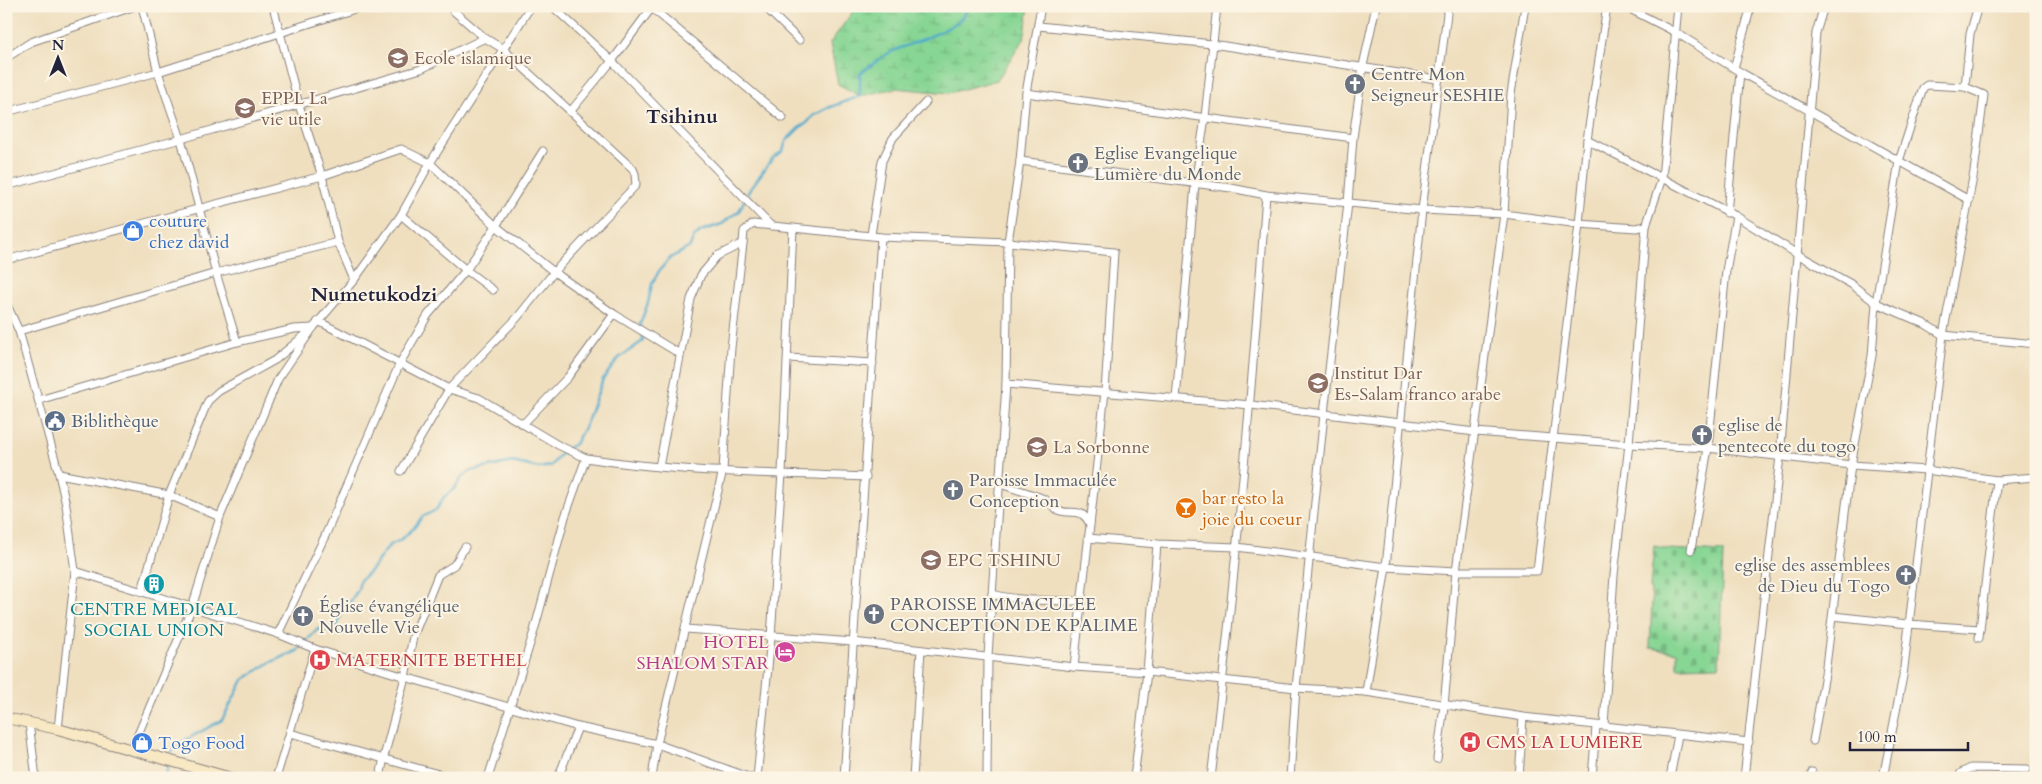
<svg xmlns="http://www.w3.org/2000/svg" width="2042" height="784" font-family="Cardo,serif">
<defs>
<pattern id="wetland-marsh" width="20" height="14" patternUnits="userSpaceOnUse" patternTransform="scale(1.25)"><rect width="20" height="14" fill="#88d694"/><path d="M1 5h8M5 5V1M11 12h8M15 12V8" fill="none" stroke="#75b780"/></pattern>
<pattern id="cemetery-stones" width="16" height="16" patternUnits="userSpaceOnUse" patternTransform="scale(1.25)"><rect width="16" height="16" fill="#88d694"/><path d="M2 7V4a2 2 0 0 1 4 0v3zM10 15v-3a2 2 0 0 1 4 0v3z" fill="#75b780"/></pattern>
</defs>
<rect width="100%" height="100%" fill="#fcf5e5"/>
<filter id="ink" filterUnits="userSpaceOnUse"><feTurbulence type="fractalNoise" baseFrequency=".02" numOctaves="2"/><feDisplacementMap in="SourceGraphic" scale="10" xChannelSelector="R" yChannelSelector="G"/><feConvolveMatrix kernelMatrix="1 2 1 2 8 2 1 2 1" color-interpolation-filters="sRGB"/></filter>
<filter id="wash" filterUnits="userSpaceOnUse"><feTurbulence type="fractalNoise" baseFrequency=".0096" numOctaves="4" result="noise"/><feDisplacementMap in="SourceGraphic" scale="20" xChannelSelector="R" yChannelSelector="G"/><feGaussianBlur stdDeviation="1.12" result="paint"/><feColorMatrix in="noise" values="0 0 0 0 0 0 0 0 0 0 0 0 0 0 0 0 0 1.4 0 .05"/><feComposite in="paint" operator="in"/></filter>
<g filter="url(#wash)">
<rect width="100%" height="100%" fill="#efdfbf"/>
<polygon fill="url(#wetland-marsh)" stroke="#557c68" points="857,6 1029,6 1024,39 997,80 949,93 895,88 860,96 838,84 830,43"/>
<polygon fill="url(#cemetery-stones)" stroke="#557c68" points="1654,546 1668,549 1723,552 1719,666 1677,667 1677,652 1650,648 1652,600 1650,587"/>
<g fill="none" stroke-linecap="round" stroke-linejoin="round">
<g stroke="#4ea9cc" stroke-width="2.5">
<path d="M170,758L172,751L180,743L222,720L243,680L269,663L297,651L318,629L327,630L337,626L340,617L358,590L360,580L370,571L389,546L400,540L413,529L422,517L436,510L444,497L455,488L462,477L471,471L512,462L539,468L551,466L563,451L575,444L586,424L603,379L619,358L643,341L640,324L648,303L652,284L659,271L670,258L690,247L694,237L701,231L722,224L739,211L750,189L773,158L783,151L786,141L799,128L807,123L813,116L828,108L860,96V73C870,67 879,58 889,53C907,43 967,29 967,6"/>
<polyline points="165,778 169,763"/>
</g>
</g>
</g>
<g filter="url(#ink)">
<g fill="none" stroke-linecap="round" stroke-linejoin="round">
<g stroke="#88807d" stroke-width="9">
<g id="street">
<polyline points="142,6 158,72 181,139 216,273 237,342"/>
<polyline points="273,6 299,105 322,176 338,242 354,280"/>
<polyline points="552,6 612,61 771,226"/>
<polyline points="1041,6 1026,93 1020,161 1008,242 1006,384 1251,405 1475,432 1629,444 1708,448 1851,465 1926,470 1997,480 2036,477"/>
<polyline points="1607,6 1587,140 1736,216 1797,254 1851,284 1876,303 1925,324 1943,335 2036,344"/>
<polyline points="1624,6 1675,32 1740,72 1969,200"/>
<polyline points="652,8 783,118"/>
<polyline points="768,10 799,40"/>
<polyline points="1039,26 1212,44 1437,79"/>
<polyline points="6,58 31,42 135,6"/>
<polyline points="1734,68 1751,6"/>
<polyline points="1965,87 1970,34 1978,6"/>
<polyline points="1026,93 1353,138"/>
<polyline points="6,112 158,72 364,6"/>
<polyline points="570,112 612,61 653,6"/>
<polyline points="1020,161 1231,188 1266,195 1422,210 1504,214 1579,224 1636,228 1646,226 1662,178 1678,6"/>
<polyline points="6,186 181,139 421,69 485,38"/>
<polyline points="1727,213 1740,72"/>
<polyline points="401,215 466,270 493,290"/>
<polyline points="871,235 882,161 893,138 926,102"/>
<polyline points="6,260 322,176 401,149 430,163 496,226 554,272 614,314 680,354"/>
<polyline points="6,303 19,331 59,474 66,505 75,571 58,729"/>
<polyline points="318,321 449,389 479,398 558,445 586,458"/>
<polyline points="19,331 216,273 338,242"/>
<polyline points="788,358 873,363"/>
<polyline points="1176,399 1195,185 1205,117 1217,6"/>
<polyline points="39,400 237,342 294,329 313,328"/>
<polyline points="524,423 568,377 614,314"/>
<polyline points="659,467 691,299 701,275 717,256 743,243 744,231 753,224 881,237 1008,242 1114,252 1105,392 1074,667"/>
<polyline points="401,471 449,389 517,318 554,272 636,185 635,174 633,169 503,49 485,38 448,6"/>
<polyline points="59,474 169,495 220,517"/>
<path d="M1000,484C1015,489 1030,493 1044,499C1050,502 1054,509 1060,511C1074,515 1081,507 1090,524"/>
<polyline points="1088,538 1157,544 1237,547 1386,567 1456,571 1537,571 1579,224 1587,140"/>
<polyline points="1691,550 1708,448 1726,271 1736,216"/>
<polyline points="75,571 278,634 315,649 405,677 578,727 657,744 751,778"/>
<polyline points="142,591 169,495 208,401 219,391 275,360 305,335"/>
<path d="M992,594C1022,602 1051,600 1081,601"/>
<polyline points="1833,616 1908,624 1980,629"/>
<polyline points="686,629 853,642 1074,667 1147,672 1296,688 1366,692 1523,717 1749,742"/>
<polyline points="278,634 325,536 400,363 428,315 466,270 496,226 543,151"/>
<polyline points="1979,638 1997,480"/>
<polyline points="1366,692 1386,567 1422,210 1448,6"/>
<polyline points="29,723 36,778"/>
<polyline points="1604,725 1614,575 1629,444 1646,226"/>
<polyline points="290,733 453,778"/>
<polyline points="1813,741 1825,674 1851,465 1872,356 1876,303 1899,161 1923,88 1927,85 1965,87 1984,95 1974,172 1943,335 1903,676 1883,778"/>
<polyline points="131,751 192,607 220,517 278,379 313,328 354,280 401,215 430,163 531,6"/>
<polyline points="1437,759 1444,706 1456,571 1504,214 1511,94 1525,6"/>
<polyline points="276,778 315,649"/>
<polyline points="380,778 384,757 405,677 413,637 438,575 454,565 465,547"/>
<path d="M488,778L534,631L565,517L586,458C678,473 773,473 866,477"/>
<polyline points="558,778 578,727"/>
<polyline points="652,778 657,744 723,470 731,348 743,243"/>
<polyline points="757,778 771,637 782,473 793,228"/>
<polyline points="844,778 881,237"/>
<polyline points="913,778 921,650"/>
<polyline points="987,778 988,656 1006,384"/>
<polyline points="1134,778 1147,672 1157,544"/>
<path d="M1211,778C1235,584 1252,390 1266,195"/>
<polyline points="1290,778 1296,688 1324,414 1348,203 1353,138 1363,66 1376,6"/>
<polyline points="1519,778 1523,717"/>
<polyline points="1592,778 1596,726"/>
<polyline points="1670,778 1678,735"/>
<polyline points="1744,778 1780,456 1816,33 1824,6"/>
<polyline points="1811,778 1812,772"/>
<polyline points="1958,778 1961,773 1971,768 2027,769"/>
</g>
</g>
<g stroke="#88807d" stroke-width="12">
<polyline id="secondary" points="6,718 58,729 231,778"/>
</g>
<use href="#street" stroke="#fff" stroke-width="7"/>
<use href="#secondary" stroke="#f8e8c3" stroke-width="10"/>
</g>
</g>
<defs>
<g id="school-disc" transform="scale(1.125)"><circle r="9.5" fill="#8d6e63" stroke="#fcf5e5"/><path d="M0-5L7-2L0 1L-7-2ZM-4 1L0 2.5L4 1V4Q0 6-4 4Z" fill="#fff"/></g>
<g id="church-disc" transform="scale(1.125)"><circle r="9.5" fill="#6b7280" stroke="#fcf5e5"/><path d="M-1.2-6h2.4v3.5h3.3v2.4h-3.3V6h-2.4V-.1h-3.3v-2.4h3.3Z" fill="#fff"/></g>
<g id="shop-disc" transform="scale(1.125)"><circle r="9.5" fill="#3f7fe0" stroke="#fcf5e5"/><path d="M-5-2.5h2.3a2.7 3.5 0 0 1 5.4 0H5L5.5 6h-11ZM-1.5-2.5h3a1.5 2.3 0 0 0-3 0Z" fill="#fff"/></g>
<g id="civic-disc" transform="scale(1.125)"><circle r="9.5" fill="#5c6f8a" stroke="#fcf5e5"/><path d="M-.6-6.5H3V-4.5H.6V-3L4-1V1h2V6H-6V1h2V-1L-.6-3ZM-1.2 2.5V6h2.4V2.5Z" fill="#fff"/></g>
<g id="bar-disc" transform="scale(1.125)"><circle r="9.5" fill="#e8710a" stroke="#fcf5e5"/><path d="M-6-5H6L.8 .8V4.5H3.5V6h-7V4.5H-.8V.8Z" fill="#fff"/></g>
<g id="building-disc" transform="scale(1.125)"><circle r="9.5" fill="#0f9aa8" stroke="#fcf5e5"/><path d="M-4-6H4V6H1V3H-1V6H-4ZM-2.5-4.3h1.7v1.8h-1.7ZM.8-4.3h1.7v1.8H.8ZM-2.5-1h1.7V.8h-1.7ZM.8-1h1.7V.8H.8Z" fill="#fff"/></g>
<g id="hotel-disc" transform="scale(1.125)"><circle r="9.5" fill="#d1479c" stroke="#fcf5e5"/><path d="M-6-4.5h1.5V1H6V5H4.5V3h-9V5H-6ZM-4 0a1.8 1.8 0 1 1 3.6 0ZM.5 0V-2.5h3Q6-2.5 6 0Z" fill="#fff"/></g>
<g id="hospital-disc" transform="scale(1.125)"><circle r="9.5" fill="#e0444e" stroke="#fcf5e5"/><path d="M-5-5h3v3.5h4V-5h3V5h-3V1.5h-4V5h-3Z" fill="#fff"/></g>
</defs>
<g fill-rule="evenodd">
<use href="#school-disc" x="398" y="58"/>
<use href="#church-disc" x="1355" y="84"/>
<use href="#school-disc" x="245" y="108"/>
<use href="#church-disc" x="1078" y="163"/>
<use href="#shop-disc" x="133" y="231"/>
<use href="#school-disc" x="1318" y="383"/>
<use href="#civic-disc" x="55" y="421"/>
<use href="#church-disc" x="1702" y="435"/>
<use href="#school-disc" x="1037" y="447"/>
<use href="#church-disc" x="953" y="490"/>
<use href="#bar-disc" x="1186" y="508"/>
<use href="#school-disc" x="931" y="560"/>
<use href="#church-disc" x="1906" y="575"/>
<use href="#building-disc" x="154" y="584"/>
<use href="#church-disc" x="874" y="614"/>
<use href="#church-disc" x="303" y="616"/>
<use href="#hotel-disc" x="785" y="652"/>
<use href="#hospital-disc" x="320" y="660"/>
<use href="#hospital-disc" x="1470" y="742"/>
<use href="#shop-disc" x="142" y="743"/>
</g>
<g text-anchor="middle" stroke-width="4" stroke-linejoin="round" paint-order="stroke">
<g font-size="18" fill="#785e54" stroke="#fcf5e5" text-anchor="start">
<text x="414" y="64">Ecole islamique</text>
<text x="261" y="104">EPPL La<tspan x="261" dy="21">vie utile</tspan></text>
<text x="1334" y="379">Institut Dar<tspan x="1334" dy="21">Es-Salam franco arabe</tspan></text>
<text x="1053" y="453">La Sorbonne</text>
<text x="947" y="566">EPC TSHINU</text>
</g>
<g font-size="18" fill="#5b616d" stroke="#fcf5e5" text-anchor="start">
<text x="1371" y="80">Centre Mon<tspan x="1371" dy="21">Seigneur SESHIE</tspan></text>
<text x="1094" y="159">Eglise Evangelique<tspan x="1094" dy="21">Lumière du Monde</tspan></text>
<text x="1718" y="431">eglise de<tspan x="1718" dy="21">pentecote du togo</tspan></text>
<text x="969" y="486">Paroisse Immaculée<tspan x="969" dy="21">Conception</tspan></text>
<text x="1890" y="571" text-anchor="end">eglise des assemblees<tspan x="1890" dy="21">de Dieu du Togo</tspan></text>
<text x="890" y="610">PAROISSE IMMACULEE<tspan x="890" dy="21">CONCEPTION DE KPALIME</tspan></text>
<text x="319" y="612">Église évangélique<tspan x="319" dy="21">Nouvelle Vie</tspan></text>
</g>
<g font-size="18" fill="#366cbe" stroke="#fcf5e5" text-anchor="start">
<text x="149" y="227">couture<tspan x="149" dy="21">chez david</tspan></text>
<text x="158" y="749">Togo Food</text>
</g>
<g font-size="18" fill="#4e5e75" stroke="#fcf5e5" text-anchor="start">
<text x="71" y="427">Biblithèque</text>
</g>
<g font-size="18" fill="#c56008" stroke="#fcf5e5" text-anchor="start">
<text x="1202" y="504">bar resto la<tspan x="1202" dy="21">joie du coeur</tspan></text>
</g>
<g font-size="18" fill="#0d838f" stroke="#fcf5e5">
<text x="154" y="615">CENTRE MEDICAL<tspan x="154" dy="21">SOCIAL UNION</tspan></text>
</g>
<g font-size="18" fill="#b23c85" stroke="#fcf5e5" text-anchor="end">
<text x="769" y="648">HOTEL<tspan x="769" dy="21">SHALOM STAR</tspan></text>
</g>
<g font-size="18" fill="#be3a42" stroke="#fcf5e5" text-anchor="start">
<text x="336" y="666">MATERNITE BETHEL</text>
<text x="1486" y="748">CMS LA LUMIERE</text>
</g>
<g font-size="20" font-weight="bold" fill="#22223b" stroke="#fcf5e5">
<text x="682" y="123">Tsihinu</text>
<text x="374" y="301">Numetukodzi</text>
</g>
</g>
<rect width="2042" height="784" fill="none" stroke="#fcf5e5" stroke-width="25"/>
<g transform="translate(58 58)" stroke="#fcf5e5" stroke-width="4" paint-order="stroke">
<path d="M0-4L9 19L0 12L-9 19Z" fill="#22223b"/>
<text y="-8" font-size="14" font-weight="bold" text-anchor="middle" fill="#22223b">N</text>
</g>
<path d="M1850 742v8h118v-8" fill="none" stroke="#22223b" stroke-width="2.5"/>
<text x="1857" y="742" font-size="15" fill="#22223b" stroke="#fcf5e5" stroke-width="4" paint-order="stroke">100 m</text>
</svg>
